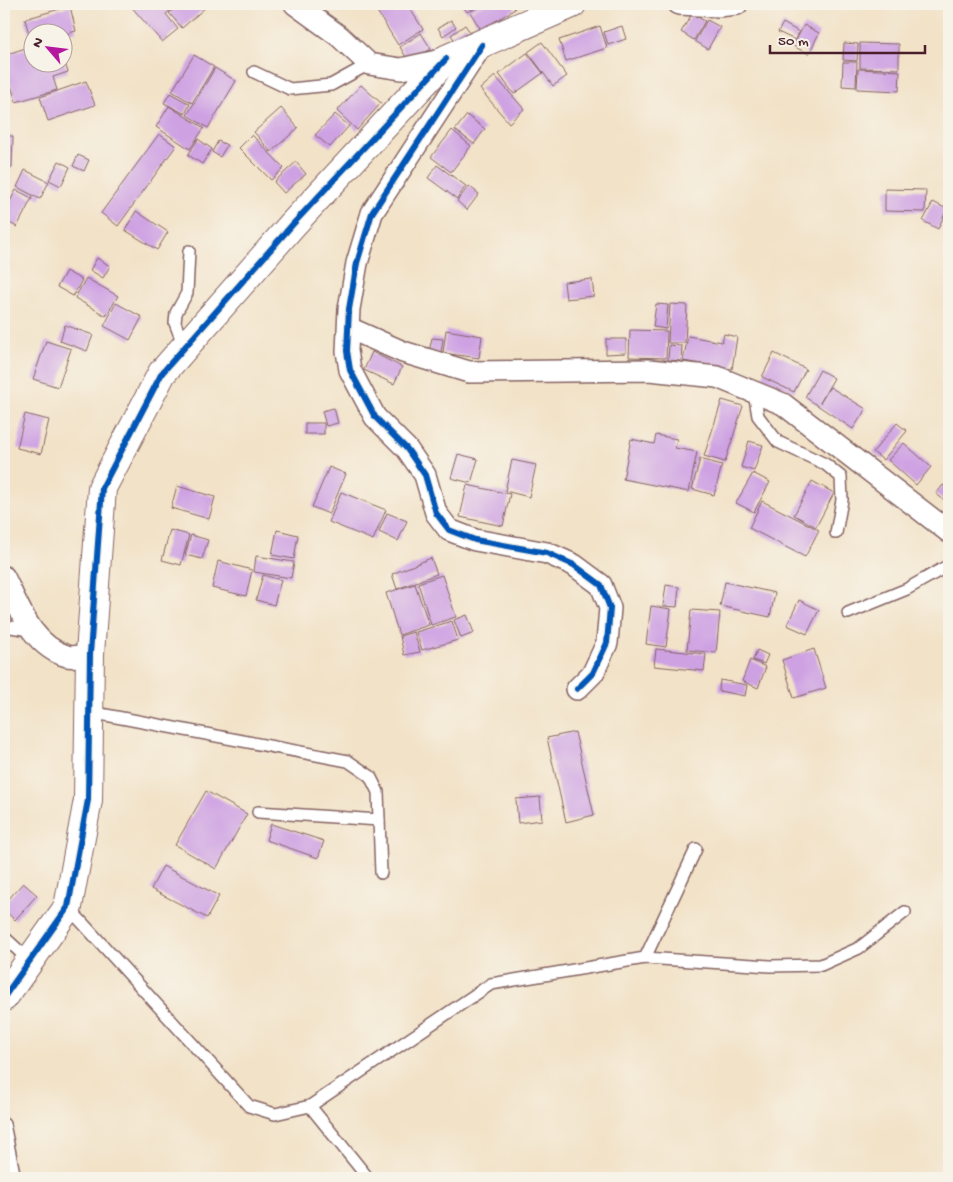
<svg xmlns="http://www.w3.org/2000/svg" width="953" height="1182" font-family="'Gochi Hand',sans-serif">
<rect width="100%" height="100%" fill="#f7f3e8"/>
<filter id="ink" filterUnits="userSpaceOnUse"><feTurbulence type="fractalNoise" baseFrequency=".02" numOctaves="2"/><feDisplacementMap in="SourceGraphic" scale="10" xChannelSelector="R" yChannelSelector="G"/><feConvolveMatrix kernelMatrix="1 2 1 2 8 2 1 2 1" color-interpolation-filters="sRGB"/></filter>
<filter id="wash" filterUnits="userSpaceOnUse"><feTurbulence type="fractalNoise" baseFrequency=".0096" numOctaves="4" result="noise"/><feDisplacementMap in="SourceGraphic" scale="20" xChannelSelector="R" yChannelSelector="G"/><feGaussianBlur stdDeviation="1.12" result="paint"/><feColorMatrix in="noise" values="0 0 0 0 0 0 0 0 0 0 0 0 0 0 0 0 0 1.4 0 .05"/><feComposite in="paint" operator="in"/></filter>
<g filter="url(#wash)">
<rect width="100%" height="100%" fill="#f2e2c7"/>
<g id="blocks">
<g fill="#cea1e3">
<polygon points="129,4 168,4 172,9 166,14 178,29 162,42"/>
<polygon points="180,4 204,4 206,7 182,28 169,13"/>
<polygon points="381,4 407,4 423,29 398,45 375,8"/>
<polygon points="461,4 481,4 467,12"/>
<polygon points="483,4 512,4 515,9 481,30 470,12"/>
<polygon points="70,6 76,31 62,35 62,32 32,32 32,62 62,62 63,58 68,72 53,77 57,90 16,102 4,62 4,55 32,46 25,19"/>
<polygon points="692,14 705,21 694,40 681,32"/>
<polygon points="451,20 456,27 443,36 438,28"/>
<polygon points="707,20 720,27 708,49 695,41"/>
<polygon points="783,23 799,32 795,40 778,32"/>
<polygon points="465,25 470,32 456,42 451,35"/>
<polygon points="804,25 819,33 809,54 793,46"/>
<polygon points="600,26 607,48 566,61 559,40"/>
<polygon points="622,26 626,39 608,45 604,32"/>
<polygon points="421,33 431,49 409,62 400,47"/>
<polygon points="542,42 567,76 553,86 528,52"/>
<polygon points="844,43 858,44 857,61 843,60"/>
<polygon points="860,43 899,44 899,69 860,68"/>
<polygon points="527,53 543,73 514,94 499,74"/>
<polygon points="194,55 214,67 192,103 172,91"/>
<polygon points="843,62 857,62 856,87 842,86"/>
<polygon points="215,68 236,81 208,128 187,115"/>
<polygon points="858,69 900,71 899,91 857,89"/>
<polygon points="495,76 524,109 509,123 480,89"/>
<polygon points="86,81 95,105 48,121 40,97"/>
<polygon points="361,85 381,103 357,130 337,111"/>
<polygon points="170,93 190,104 185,114 164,103"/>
<polygon points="169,106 204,128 190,149 156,127"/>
<polygon points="281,108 298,128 271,152 254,132"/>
<polygon points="335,114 349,126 330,147 315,135"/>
<polygon points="467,115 485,129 474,144 455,130"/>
<polygon points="452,130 471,146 451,172 431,157"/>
<polygon points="159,134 176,146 118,226 101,213"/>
<polygon points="252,135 284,168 271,180 239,148"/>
<polygon points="4,136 13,136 12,168 4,168"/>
<polygon points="198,139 212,149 202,164 188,155"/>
<polygon points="218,141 227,145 220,157 212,152"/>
<polygon points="78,155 89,160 84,171 73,166"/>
<polygon points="59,161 70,167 61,186 49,180"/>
<polygon points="296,162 306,174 284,193 274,182"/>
<polygon points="437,165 466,186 457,199 428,178"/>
<polygon points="25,170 49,182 40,199 17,187"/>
<polygon points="469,186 479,194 467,210 457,201"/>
<polygon points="885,189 926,190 925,212 885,211"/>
<polygon points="16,190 32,198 17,227 4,220 4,213"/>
<polygon points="933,202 947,209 938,229 923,221"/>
<polygon points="136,211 168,232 157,250 125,230"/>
<polygon points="97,258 110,266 103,278 90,270"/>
<polygon points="66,271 82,280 73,296 57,287"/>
<polygon points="86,278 118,296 106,316 75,298"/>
<polygon points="592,279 594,296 566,299 564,282"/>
<polygon points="116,303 142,317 130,340 104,326"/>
<polygon points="656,304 668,305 666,329 653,327"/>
<polygon points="670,304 687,305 685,343 668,343"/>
<polygon points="65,325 93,335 87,351 60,341"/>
<polygon points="446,330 482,336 479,358 443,353"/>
<polygon points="630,330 667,331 666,358 629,357"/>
<polygon points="724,334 737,337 732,369 683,361 688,336 722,342"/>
<polygon points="432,338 443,339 441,353 429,352"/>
<polygon points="606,339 626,339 626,353 606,354"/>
<polygon points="46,341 71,349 58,387 33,379"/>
<polygon points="669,345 682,346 681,361 668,360"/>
<polygon points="372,352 402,367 394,384 364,370"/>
<polygon points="774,353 806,369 794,392 762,377"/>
<polygon points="820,370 834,378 820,403 830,387 866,409 853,429 805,397"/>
<polygon points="722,400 743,406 725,462 704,456"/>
<polygon points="334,408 338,423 326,426 322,411"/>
<polygon points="25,414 49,420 41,454 17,448"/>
<rect x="305" y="423" width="19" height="11"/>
<polygon points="897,423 907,431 883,460 873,452"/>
<polygon points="656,435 677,439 675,448 697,452 689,492 623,479 631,439 654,444"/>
<polygon points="749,441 763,445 754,471 741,467"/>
<polygon points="904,443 931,467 916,485 888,460"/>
<polygon points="458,454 478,459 471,483 451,478"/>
<polygon points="700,459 722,465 714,495 692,489"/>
<polygon points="512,460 536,465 529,497 505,491"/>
<polygon points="329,467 346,474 329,514 312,507"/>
<polygon points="753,473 770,482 754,512 736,503"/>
<polygon points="812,481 834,493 816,527 794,515"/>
<polygon points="467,485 510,494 503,526 460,517"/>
<polygon points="943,485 949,489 949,498 947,502 936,494"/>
<polygon points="177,486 215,497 209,519 171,508"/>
<polygon points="341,492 386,510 373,540 329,522"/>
<polygon points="762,501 819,530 805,557 749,528"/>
<polygon points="387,513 407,521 398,541 379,532"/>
<polygon points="170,530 189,535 181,565 162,560"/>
<polygon points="277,530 298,535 294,559 272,555"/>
<polygon points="191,535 208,540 202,559 185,555"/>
<polygon points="256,556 294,562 291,578 254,572"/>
<polygon points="431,558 437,574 397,589 392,574"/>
<polygon points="218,561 252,570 246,596 212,588"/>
<polygon points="263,575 281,580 274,605 256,600"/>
<polygon points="442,575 456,617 431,625 418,583"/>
<polygon points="725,582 775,593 770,617 720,606"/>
<polygon points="415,584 429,625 399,635 386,593"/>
<polygon points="666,585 679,587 677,607 663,606"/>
<polygon points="799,600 819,610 807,634 787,625"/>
<polygon points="651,606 671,609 666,647 646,644"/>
<polygon points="691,610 720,612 716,653 687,650"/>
<polygon points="467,615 474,633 461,638 454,620"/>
<polygon points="452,621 458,640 422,650 416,632"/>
<polygon points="414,632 420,652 404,655 400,636"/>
<polygon points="656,649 706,654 704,671 654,666"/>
<polygon points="814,649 826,688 794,698 782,660"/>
<polygon points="757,650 768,655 764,664 753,660"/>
<polygon points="750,660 766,667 758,688 742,681"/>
<polygon points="720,680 747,685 745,696 719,691"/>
<polygon points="575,732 594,815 566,822 547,738"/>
<polygon points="6,790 8,812 4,812 4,791"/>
<polygon points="206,791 247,814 216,869 175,845"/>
<polygon points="540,797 542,820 518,823 516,799"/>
<polygon points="271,824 324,841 318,858 266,840"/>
<polygon points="163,866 219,896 207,918 151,889"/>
<polygon points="23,883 37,895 15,920 4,910 4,904"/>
</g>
</g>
</g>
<g filter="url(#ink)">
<use href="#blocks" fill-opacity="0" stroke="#856362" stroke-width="1"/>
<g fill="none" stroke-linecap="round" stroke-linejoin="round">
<g stroke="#856362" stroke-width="14">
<g id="service">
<polyline points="254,72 290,89 331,85 369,64"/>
<polyline points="184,346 175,323 176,313 187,293 189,251"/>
<polyline points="754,392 758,416 778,442 825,464 841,477 842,500 836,533"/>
<polyline points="848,613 907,589 949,565"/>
<polyline points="4,626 30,630"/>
<polyline points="90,712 348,761 370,776 378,792 381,873"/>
<polyline points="258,812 379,820"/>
<polyline points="68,907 249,1106 275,1114 310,1106 491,984 645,958 770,966 821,965 859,948 905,912"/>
<polyline points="4,937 30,961"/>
<polyline points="645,958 696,849"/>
<polyline points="310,1106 368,1178"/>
<polyline points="4,1124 15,1178"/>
</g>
</g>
<g stroke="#856362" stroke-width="24">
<g id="minor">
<polyline points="295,4 339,36 369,64 401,69 446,59"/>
<polyline points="679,4 718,6 737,4"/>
<polyline points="482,45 372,213 357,263 349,309 347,351 350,370 375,417 407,449 425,475 436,513 449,530 475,540 547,553 574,565 601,585 610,608 607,643 593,673 577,689"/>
<polyline points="349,328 403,352 469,372 649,370 717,377 783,404 949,532"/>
<path d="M4,577C19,607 32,646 67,656C74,658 84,655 90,654"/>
</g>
</g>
<g stroke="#856362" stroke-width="30">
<polyline id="tertiary" points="4,997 68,907 88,800 90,654 102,488 162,373 293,224 446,59 572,4"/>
</g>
<use href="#service" stroke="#fff" stroke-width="11"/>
<use href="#minor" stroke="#fff" stroke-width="21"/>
<use href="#tertiary" stroke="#fff" stroke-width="28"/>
<g stroke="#f7f3e8" stroke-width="9">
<g id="cycleway">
<polyline points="482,45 372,213 357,263 349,309 347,351 350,370 375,417 407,449 425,475 436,513 449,530 475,540 547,553 574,565 601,585 610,608 607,643 593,673 577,689"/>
<polyline points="4,997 68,907 88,800 90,654 102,488 162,373 293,224 446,59"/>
</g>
</g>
<use href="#cycleway" stroke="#0057b8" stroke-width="6"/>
</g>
</g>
<rect width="953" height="1182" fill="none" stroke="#f7f3e8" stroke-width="20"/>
<g transform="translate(48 48) rotate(298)"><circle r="24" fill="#f7f3e8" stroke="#b29e9c"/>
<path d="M0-4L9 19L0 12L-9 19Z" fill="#b5179e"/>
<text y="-8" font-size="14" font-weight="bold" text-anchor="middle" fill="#4a1f2b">N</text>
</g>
<path d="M770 45v8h155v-8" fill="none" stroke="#4a1f2b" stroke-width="2.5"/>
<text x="778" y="45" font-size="15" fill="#4a1f2b" stroke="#f7f3e8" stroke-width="4" paint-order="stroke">50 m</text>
</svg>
